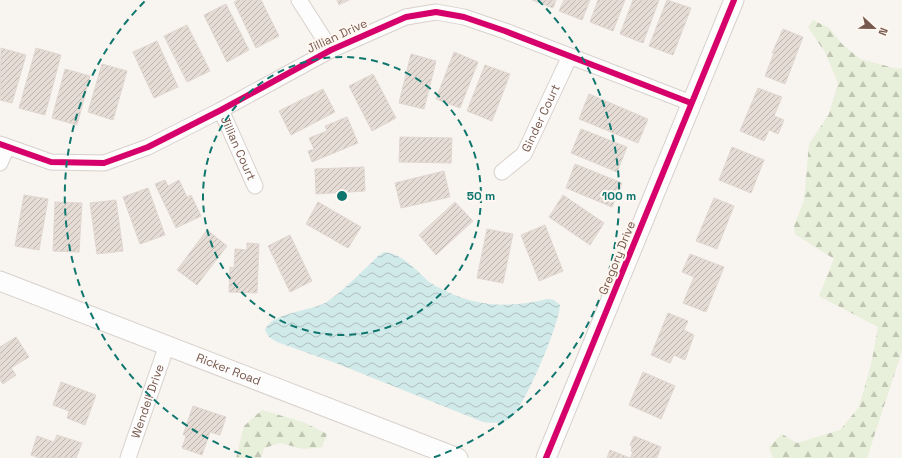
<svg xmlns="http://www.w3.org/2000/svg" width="902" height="458" font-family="'Space Grotesk',sans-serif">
<defs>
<pattern id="forest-firs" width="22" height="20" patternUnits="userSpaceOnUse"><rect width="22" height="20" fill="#e8efda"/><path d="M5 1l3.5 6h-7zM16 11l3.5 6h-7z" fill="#c1c5b3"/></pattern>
<pattern id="water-waves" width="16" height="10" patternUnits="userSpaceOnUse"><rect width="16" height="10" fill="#d0e9e9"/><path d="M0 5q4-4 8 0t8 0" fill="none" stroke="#aec0bf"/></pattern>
<pattern id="building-hatch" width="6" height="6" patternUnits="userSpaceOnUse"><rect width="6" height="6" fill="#e5dcd6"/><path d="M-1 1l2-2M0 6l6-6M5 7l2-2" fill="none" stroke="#beb5b0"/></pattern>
</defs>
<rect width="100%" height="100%" fill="#f8f4ef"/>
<g fill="url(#forest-firs)">
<polygon points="813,20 829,28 841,43 860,59 898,69 902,68 902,351 867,458 773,458 769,447 782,434 797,443 840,430 859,407 871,365 878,327 819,296 834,259 795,234 794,226 804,200 809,144 829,114 838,83 826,54 808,27"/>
<polygon points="262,410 303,422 327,434 322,447 303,449 280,443 264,448 261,458 236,458 244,426"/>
</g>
<path fill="url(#water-waves)" d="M384,252C403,254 416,270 429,282C435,286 442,289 448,292C481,308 513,307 548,299L554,300L560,305C559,325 527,400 513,416C505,424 494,423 483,422L333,362L277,342L269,337L265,330C272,312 308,312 325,303C340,294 365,269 378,256Z"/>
<g fill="url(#building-hatch)" stroke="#e1d7d1">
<polygon points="238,0 261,0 279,36 256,48 234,2"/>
<polygon points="337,0 349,0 339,5"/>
<polygon points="532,0 556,0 553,8"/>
<polygon points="564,0 590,0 582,20 559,11"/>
<polygon points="598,0 625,0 613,31 590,22"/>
<polygon points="633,0 659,0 643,43 620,34"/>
<polygon points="667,0 691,8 673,55 649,46"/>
<polygon points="226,4 249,50 227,62 204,15"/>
<polygon points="187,25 210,71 187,82 164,36"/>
<polygon points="783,29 803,37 785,84 765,76 774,53 772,53"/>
<polygon points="157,41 178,87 154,98 133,52"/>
<polygon points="1,48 26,55 12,103 0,100"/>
<polygon points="36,48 61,55 45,115 19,108"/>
<polygon points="454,52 478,62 460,108 436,99"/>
<polygon points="411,54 436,61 424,109 399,103"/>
<polygon points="102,64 127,71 113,120 88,112"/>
<polygon points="485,65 510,74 492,121 467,111"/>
<polygon points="65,69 90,76 77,125 52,118"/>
<polygon points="373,74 396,118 372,131 349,86"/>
<polygon points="758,88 782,97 774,116 784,120 778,134 769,130 764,141 740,131"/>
<polygon points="323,89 335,112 291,135 279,111"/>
<polygon points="589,94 648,119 638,143 579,119"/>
<polygon points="347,117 358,143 312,162 308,151 314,149 309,138 327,131 325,126"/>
<polygon points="581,129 627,147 617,172 571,153"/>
<polygon points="400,137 452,138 451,163 399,162"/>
<polygon points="732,147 764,160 751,193 719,180"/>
<polygon points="575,164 622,183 612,207 566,188"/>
<polygon points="364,167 365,191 316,194 315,169"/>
<polygon points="444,171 450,197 401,208 395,183"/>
<polygon points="165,180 168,186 179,180 187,197 191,195 201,216 176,228 155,184"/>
<polygon points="148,188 165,235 140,244 123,197"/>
<polygon points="24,195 48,199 39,250 15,246"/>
<polygon points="563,195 604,223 590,245 549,217"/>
<polygon points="714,198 734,206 717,249 696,241"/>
<polygon points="116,200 123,251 97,254 90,203"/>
<polygon points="55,202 82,203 79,252 53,251"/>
<polygon points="318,202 361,227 348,248 306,224"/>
<polygon points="455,202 473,221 436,255 419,235"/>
<polygon points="545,225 563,271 539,281 521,235"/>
<polygon points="487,229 513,234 503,283 477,278"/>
<polygon points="207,230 227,246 197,285 177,270"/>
<polygon points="290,235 312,281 290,292 268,246"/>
<polygon points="247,243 259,244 257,293 229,292 230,267 234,268 235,249 247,250"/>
<polygon points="690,254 724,267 706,312 683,303 694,277 682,272"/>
<polygon points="668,313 688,321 684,330 694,335 685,360 674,355 670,363 651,355"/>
<polygon points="16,337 29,357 11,368 16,375 3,384 0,380 0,347"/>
<polygon points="643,372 675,386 661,419 629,405"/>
<polygon points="61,382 96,395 85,425 67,418 69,411 53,405"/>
<polygon points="193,406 226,417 220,435 210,432 202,455 182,448 186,436 183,435"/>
<polygon points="57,435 82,443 76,458 39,458 31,455 37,436 54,442"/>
<polygon points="634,436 661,447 657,458 607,458 610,450 630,458 633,452 631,451 632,446 630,445"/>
</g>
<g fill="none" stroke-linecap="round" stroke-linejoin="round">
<g stroke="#d8d1cc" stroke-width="17">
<g id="minor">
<polyline points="299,0 331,50"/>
<path id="s1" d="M221,110L255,186"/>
<polyline points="0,144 51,162 104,163 148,147 221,110 331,50 406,17 436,12 464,17 505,31 691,103"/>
<polyline points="0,163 7,147"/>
<path id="s2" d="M502,172L524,154L570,56"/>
<path id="s3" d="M128,458L167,345"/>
</g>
</g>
<g stroke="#d8d1cc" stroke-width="21">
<g id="tertiary">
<path id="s4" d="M0,281L458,458"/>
<polyline points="546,458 734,0"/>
</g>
</g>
<use href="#minor" stroke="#fefdfd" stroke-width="15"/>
<use href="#tertiary" stroke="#fefdfd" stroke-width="19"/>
<g stroke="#fff8f2" stroke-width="8">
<g id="cycleway">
<polyline points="0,144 51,162 104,163 148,147 221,110 331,50 406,17 436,12 464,17 505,31 691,103"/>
<polyline points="546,458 734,0"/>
</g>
</g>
<use href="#cycleway" stroke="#d6006c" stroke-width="6"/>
</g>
<g fill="none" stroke="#0f766e" stroke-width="2" stroke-dasharray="7 5">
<circle cx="342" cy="196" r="139"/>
<path d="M252 458A277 277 0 0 1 146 0M538 0A277 277 0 0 1 432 458"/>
</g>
<g text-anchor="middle" stroke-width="4" stroke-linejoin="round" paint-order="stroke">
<g font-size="12" fill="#78594d" stroke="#fff8f2">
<text transform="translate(337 36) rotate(-25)" y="4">Jillian Drive</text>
<text dy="4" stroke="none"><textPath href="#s2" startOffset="68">Ginder Court</textPath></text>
<text dy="4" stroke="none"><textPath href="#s1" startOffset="42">Jillian Court</textPath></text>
<text transform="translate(617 258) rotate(-68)" y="4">Gregory Drive</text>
<text dy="4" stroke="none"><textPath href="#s4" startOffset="245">Ricker Road</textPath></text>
<text dy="4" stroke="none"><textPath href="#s3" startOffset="60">Wendell Drive</textPath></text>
</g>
</g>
<circle cx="342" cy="196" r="6" fill="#0f766e" stroke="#fff8f2" stroke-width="2"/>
<g font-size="12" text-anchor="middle" font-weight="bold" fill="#0f766e" stroke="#fff8f2" stroke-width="4" stroke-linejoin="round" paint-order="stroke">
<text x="481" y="200">50 m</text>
<text x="619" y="200">100 m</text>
</g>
<g transform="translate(874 28) rotate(112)" stroke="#fff8f2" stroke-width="3" paint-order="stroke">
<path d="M0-3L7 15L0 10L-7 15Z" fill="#78594d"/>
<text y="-6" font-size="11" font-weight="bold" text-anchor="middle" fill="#78594d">N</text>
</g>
</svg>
